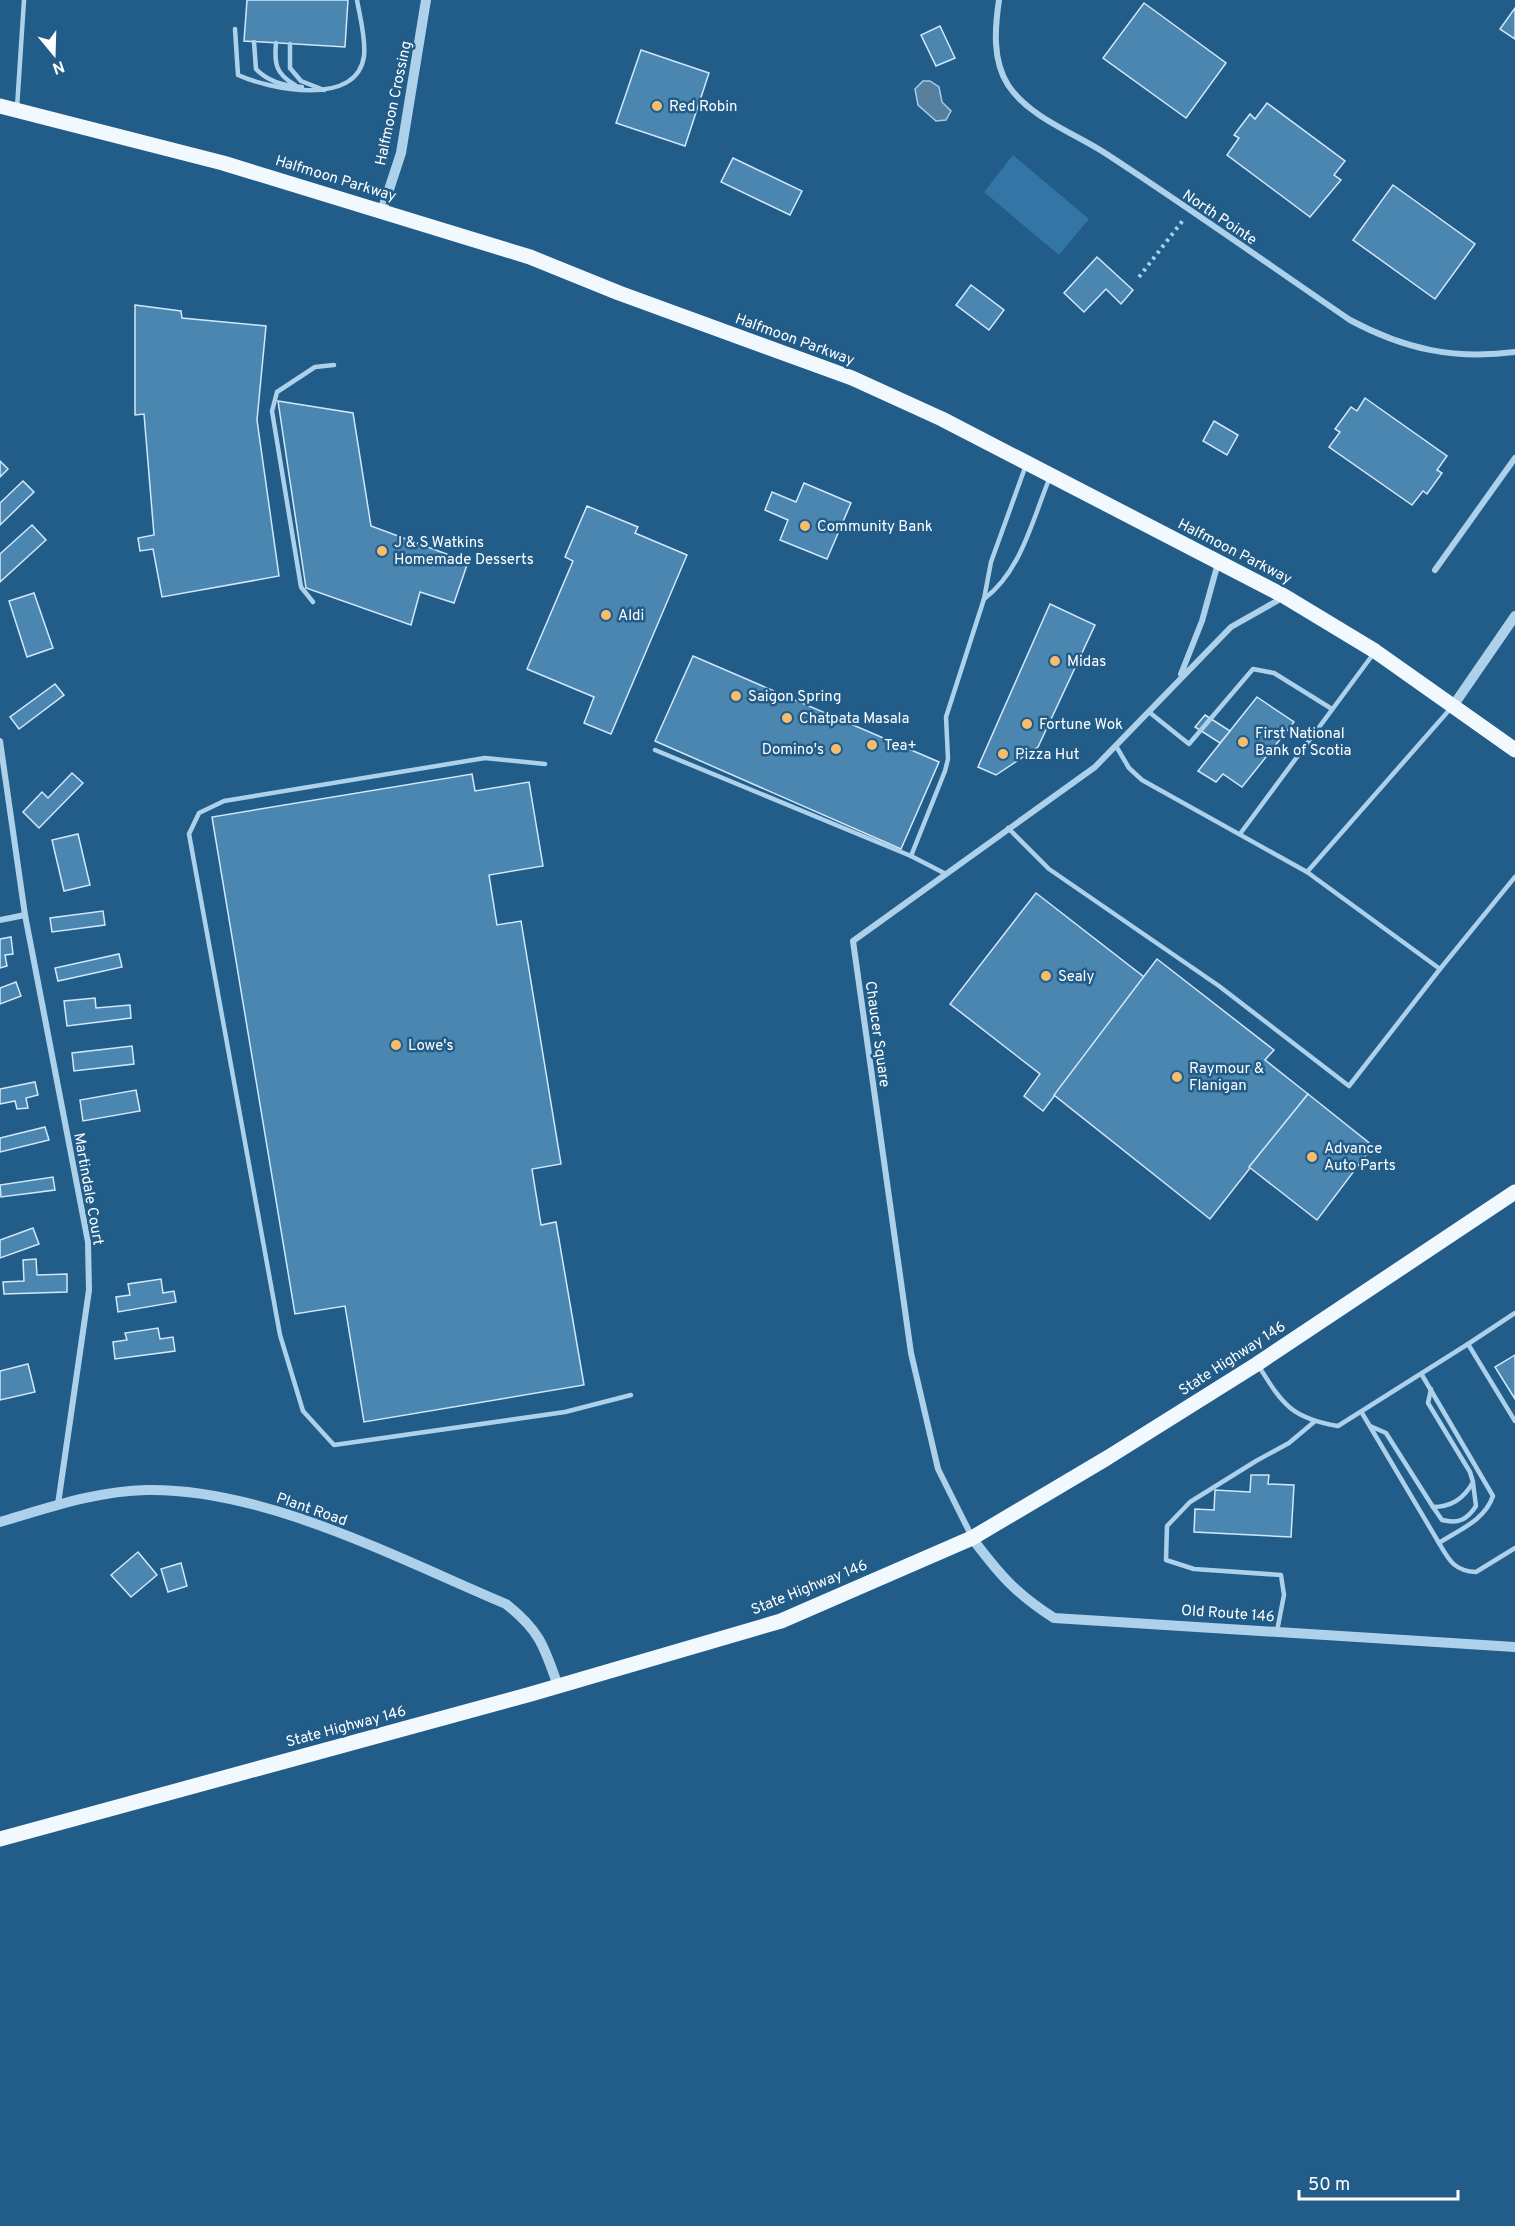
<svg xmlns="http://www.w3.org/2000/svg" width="1515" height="2226" font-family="Overpass,sans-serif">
<rect width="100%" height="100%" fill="#225c88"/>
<polygon fill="#3375a4" points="1013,155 1089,219 1059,255 984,192"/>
<polygon fill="#57809e" stroke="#a1cdeb" stroke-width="1.5" points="923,81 930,81 939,87 942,102 951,111 946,120 936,121 918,105 915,89"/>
<g fill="#4b86b1" stroke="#d2e8f8" stroke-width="1.5">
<polygon points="247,0 348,0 345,47 244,41"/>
<polygon points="1144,3 1226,63 1186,118 1103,58"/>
<polygon points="1515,8 1515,39 1500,29"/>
<polygon points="940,26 955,58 936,66 921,35"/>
<polygon points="641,50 709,73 685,146 616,123"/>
<polygon points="1267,103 1345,161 1334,175 1341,180 1310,217 1227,155 1239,138 1234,135 1250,114 1255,119"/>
<polygon points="733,158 802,191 790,215 721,182"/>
<polygon points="1393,185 1475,244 1435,299 1353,240"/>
<polygon points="1097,257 1133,290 1121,304 1106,289 1084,312 1064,293"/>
<polygon points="971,285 1004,310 989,330 956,305"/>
<polygon points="135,305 181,311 182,318 266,326 257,420 279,576 162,597 153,549 140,551 138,538 154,535 144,414 135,415"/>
<polygon points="1365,398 1447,456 1437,470 1442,473 1427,494 1423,491 1412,505 1329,447 1340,432 1335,429 1351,407 1357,411"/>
<polygon points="278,401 353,413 371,526 468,562 454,603 420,592 411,625 306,588"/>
<polygon points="1214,421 1238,435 1227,455 1203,441"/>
<polygon points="0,461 8,469 0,477"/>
<polygon points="23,481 34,492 0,525 0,503"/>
<polygon points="804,483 851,503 827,559 780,540 788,520 765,510 772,492 796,502"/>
<polygon points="587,506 638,527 635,533 687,555 611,734 584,723 594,697 527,669 573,561 565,557"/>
<polygon points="32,525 46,540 0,582 0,554"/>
<polygon points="34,593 53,648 27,657 9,601"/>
<polygon points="1050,604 1095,625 1038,747 996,775 978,767"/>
<polygon points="693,656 939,762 901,849 655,741"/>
<polygon points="55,684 64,695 19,729 10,717"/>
<polygon points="1257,697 1294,722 1242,787 1223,774 1216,782 1198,771"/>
<polygon points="1205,715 1230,731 1220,743 1195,727"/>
<polygon points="72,773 83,783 39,828 23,812 42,792 48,798"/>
<polygon points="472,774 475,791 529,782 543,866 489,875 497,925 521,921 561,1164 532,1169 541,1225 556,1222 584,1385 364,1422 345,1306 295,1314 212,817"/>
<polygon points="78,834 90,885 64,891 52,840"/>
<polygon points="1036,893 1144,977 1043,1111 1024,1096 1040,1074 950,1004"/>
<polygon points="103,911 105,925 52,932 50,918"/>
<polygon points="11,937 13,954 5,955 7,966 0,968 0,939"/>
<polygon points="119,954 122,967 58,981 55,968"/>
<polygon points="1157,959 1274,1050 1265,1060 1308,1094 1210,1219 1054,1095"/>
<polygon points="16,982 21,996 0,1004 0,988"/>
<polygon points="95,998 96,1008 130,1005 131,1018 67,1026 64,1001"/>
<polygon points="132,1046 134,1064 74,1071 72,1053"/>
<polygon points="35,1082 38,1095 26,1098 28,1108 17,1109 15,1101 0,1104 0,1089"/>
<polygon points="136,1090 140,1111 83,1121 80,1100"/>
<polygon points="1308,1094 1373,1146 1317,1220 1249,1167"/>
<polygon points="45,1127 49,1140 0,1152 0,1138"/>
<polygon points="53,1177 55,1190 1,1197 0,1185"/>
<polygon points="33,1228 39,1244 0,1258 0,1240"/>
<polygon points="36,1259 37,1275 67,1274 67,1292 4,1294 3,1282 24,1281 23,1260"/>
<polygon points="161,1279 163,1293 174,1291 176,1302 118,1312 116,1297 130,1295 128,1284"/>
<polygon points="158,1328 160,1339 173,1337 175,1351 115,1359 113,1342 127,1340 125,1333"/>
<polygon points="1515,1355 1515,1399 1495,1367"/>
<polygon points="28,1364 35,1392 0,1400 0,1371"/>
<polygon points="1251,1475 1269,1475 1268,1484 1294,1485 1291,1537 1194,1532 1195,1509 1214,1510 1215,1490 1250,1492"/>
<polygon points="138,1552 157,1575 131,1597 111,1575"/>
<polygon points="181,1563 187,1586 168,1592 161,1569"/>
</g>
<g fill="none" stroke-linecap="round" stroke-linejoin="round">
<polyline stroke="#add1ea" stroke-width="4" stroke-dasharray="3 4.5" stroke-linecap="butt" points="1139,277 1184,219"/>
<g stroke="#add1ea" stroke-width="4.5">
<path d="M235,29L238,75C269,89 357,108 364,56C366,39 360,17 357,0"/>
<path d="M254,42L256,69C268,82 285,86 302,87"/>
<path d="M276,43C274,64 276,74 295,85"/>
<polyline points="290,44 290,68 301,81 324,90"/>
<polyline points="17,108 24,0"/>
<path d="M984,599C1021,572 1033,518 1050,477"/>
<polyline points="313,602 301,587 272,411 277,392 315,367 334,365"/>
<polyline points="1149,712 1189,744 1253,669 1274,673 1332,709"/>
<polyline points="1116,746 1129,768 1142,780 1307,872 1451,708"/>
<polyline points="655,750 911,856 946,874"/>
<polyline points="545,764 485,758 224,801 199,813 189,834 280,1335 303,1411 334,1445 565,1412 631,1395"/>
<polyline points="1008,828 1049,869 1219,986 1349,1086 1440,969"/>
<polyline points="1240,834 1374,653"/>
<polyline points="911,856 945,771 948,759 946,717 984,599 991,562 1026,465"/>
<polyline points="1307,872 1440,969 1515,877"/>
<polyline points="1515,1313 1468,1344 1515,1421"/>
<path d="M1258,1365C1282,1403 1290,1418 1338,1426L1468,1344"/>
<path d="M1362,1413L1439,1543C1459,1530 1485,1520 1493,1496L1422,1375"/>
<path d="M1370,1426L1386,1433L1433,1507C1451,1507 1464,1499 1473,1482L1470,1472L1428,1403L1431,1389"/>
<path d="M1433,1507L1442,1520C1458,1524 1467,1520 1476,1506L1473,1483"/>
<path d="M1439,1543C1449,1560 1454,1571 1476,1572L1515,1548"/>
<polyline points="1277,1631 1284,1595 1281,1575 1194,1569 1166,1560 1167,1526 1190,1502 1256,1461 1289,1443 1314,1422"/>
</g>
<g stroke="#add1ea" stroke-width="6">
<path d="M999,0C995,27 992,60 1008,85C1029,117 1074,133 1105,153C1188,207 1268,264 1350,320C1404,349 1454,360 1515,352"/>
<polyline points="1435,570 1515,458"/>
<polyline points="1181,674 1202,621 1218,563"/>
<polyline points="0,741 25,915 88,1242 89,1290 58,1504"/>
<polyline points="0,920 25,915"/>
<polyline points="972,1537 938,1469 911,1353 853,941 1095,767 1231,627 1284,597"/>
</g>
<g stroke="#add1ea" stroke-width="10">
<polyline points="382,211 401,153 426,0"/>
<polyline points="1453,706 1515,616"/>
<path d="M0,1522C48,1508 96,1491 147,1490C265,1488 399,1559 506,1604C540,1631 544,1646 558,1686"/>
<path d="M972,1538C999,1574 1016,1594 1054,1618L1515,1647"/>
</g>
<g stroke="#f1f8fe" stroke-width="15">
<polyline points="0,106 223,163 530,257 619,293 852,378 942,419 1284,596 1375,651 1515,750"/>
<polyline points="0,1839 531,1694 781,1621 972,1538 1107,1458 1257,1364 1515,1192"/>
</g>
</g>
<g fill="#f6bd6f" stroke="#225c88" stroke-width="2">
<circle cx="657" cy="106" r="6"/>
<circle cx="805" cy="526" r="6"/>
<circle cx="382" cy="551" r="6"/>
<circle cx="606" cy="615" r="6"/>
<circle cx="1055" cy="661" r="6"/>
<circle cx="736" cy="696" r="6"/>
<circle cx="787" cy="718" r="6"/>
<circle cx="1027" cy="724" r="6"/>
<circle cx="1243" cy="742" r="6"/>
<circle cx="872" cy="745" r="6"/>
<circle cx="836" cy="749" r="6"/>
<circle cx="1003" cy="754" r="6"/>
<circle cx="1046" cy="976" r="6"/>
<circle cx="396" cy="1045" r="6"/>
<circle cx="1177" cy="1077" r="6"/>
<circle cx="1312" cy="1157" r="6"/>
</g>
<g text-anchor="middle" stroke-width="5" stroke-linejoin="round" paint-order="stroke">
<g font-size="15" fill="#fff" stroke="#225c88">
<text transform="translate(393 103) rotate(-78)" y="5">Halfmoon Crossing</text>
<text transform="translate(336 178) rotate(17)" y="5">Halfmoon Parkway</text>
<text transform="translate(1220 217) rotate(34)" y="5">North Pointe</text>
<text transform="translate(795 339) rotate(20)" y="5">Halfmoon Parkway</text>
<text transform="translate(1235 551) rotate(27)" y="5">Halfmoon Parkway</text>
<text transform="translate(878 1034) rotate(82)" y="5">Chaucer Square</text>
<text transform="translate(89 1189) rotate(80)" y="5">Martindale Court</text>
<text transform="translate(1232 1358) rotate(-33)" y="5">State Highway 146</text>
<text transform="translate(312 1509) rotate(19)" y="5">Plant Road</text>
<text transform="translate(809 1587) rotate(-22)" y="5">State Highway 146</text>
<text transform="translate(1228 1613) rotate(4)" y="5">Old Route 146</text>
<text transform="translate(346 1726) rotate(-15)" y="5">State Highway 146</text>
</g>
<g font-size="15" fill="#fff" stroke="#225c88" text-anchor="start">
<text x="669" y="111">Red Robin</text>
<text x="817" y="531">Community Bank</text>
<text x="394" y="547">J &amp; S Watkins<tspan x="394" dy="17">Homemade Desserts</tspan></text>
<text x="618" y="620">Aldi</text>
<text x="1067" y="666">Midas</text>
<text x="748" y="701">Saigon Spring</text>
<text x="799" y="723">Chatpata Masala</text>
<text x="1039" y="729">Fortune Wok</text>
<text x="1255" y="738">First National<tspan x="1255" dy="17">Bank of Scotia</tspan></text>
<text x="884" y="750">Tea+</text>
<text x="824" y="754" text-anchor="end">Domino's</text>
<text x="1015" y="759">Pizza Hut</text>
<text x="1058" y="981">Sealy</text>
<text x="408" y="1050">Lowe's</text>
<text x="1189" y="1073">Raymour &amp;<tspan x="1189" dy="17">Flanigan</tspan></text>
<text x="1324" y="1153">Advance<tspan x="1324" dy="17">Auto Parts</tspan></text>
</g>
</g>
<g transform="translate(54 54) rotate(161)" stroke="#225c88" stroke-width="4.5" paint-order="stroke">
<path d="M0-4.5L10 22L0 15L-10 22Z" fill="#ffffff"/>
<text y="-9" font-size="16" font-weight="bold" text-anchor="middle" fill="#ffffff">N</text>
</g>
<path d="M1299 2190v9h159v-9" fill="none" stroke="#ffffff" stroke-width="3"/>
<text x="1308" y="2190" font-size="18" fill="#ffffff" stroke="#225c88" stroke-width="4.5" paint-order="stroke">50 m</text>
</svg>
